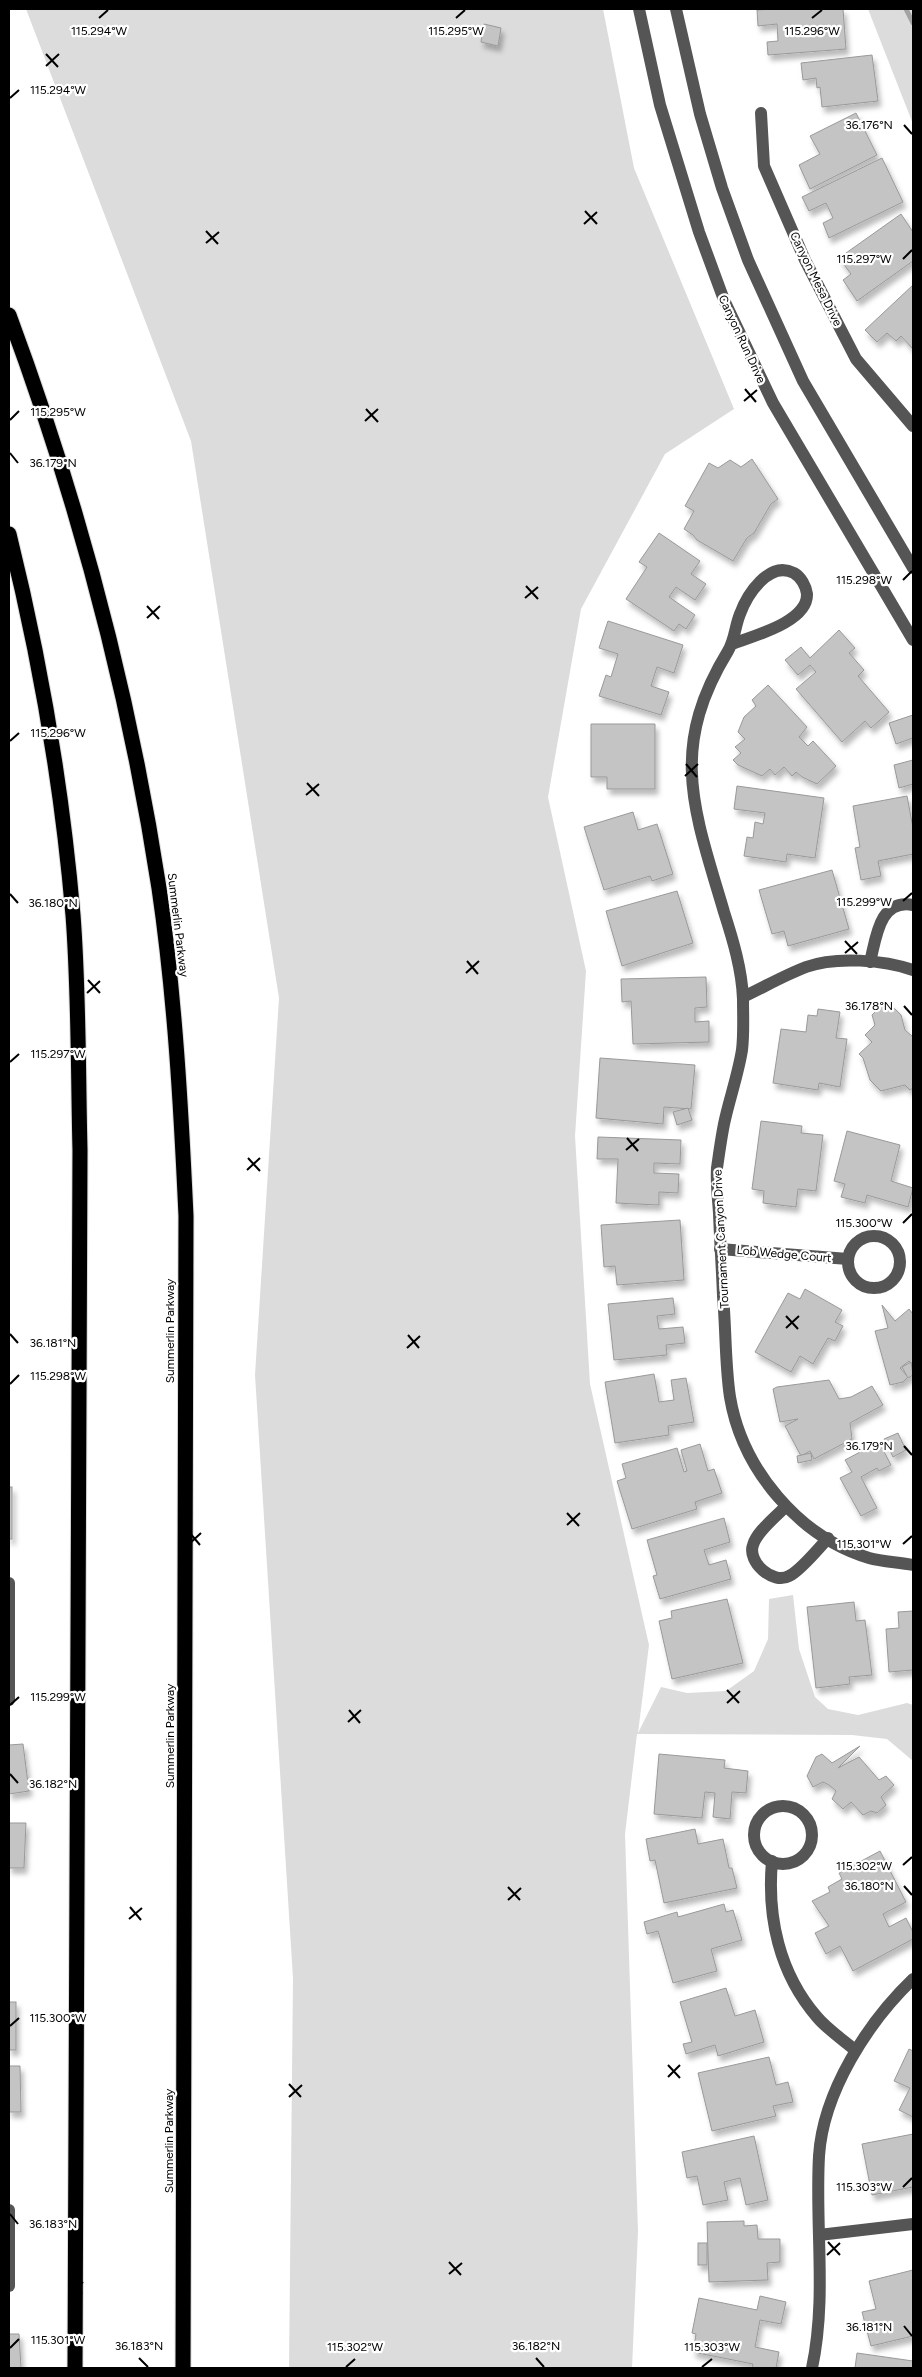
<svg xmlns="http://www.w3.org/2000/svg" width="922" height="2377" font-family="Figtree,sans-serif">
<defs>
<filter id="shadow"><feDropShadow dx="3" dy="5.5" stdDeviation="2.5" flood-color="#0004"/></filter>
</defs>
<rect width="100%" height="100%" fill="#fff"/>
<g fill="#dcdcdc">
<polygon points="26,9 603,9 634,168 734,409 665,454 581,609 548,797 586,971 575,1136 590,1384 649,1645 638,1733 661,1687 687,1693 726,1691 754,1671 768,1639 769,1599 793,1595 799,1649 815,1697 828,1709 858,1715 907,1703 913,1705 913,1761 887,1739 852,1735 637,1734 625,1834 638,2231 632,2368 289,2368 293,1978 255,1375 279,998 191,441"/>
<polygon points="868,9 913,9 913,124"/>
</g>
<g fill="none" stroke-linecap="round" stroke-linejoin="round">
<polyline stroke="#a3a3a3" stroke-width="5" points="906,9 913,23"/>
</g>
<g fill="#c4c4c4" stroke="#999" filter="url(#shadow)">
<polygon points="771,9 843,9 846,49 768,55 767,42 778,41 777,24 758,26 757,10"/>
<polygon points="484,24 501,28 498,46 481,42"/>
<polygon points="872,55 878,101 822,107 820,87 817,88 816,78 803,80 801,63"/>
<polygon points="856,113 877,155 810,189 799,165 820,154 810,136"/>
<polygon points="882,158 903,202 829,238 823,223 833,218 826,203 809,211 802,197"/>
<polygon points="901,214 913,232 913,261 857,301 843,280 851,274 839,258"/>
<polygon points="913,285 913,349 901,336 896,341 887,333 877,342 865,330"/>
<polygon points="752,459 778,499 771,504 754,533 747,538 733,561 697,540 693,535 684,529 694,511 685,506 709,463 718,468 730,460 741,467"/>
<polygon points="659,533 700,561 691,574 706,584 695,600 676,587 669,597 695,615 686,629 679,624 674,631 626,599 647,567 639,562"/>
<polygon points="608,621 683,645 674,673 657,667 651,686 669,692 661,715 599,696 606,675 611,677 618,654 599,648"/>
<polygon points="839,630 855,648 849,653 864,670 858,676 889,712 871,728 865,721 842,742 796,689 816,672 810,665 798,675 785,660 801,647 810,658"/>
<polygon points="768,685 807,727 799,737 808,746 813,741 836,766 817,784 802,777 796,772 792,776 784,767 775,775 770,769 762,776 738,765 733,760 741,753 735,747 745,739 738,732 744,717 756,706 752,700"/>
<polygon points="913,715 913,738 896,744 889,723"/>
<polygon points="591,724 655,724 655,789 607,789 607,777 591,777"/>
<polygon points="913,760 913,784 899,788 894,765"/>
<polygon points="737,786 824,798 815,858 787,854 786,862 744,856 747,837 753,838 755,822 763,824 765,813 734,809"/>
<polygon points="907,796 913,828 913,854 878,861 881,876 861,880 855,848 860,847 853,806"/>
<polygon points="633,812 638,830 657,824 673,874 652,881 650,876 604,890 584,827"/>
<polygon points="832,870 849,929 788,946 784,931 772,934 759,890"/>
<polygon points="677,891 693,943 622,966 606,911"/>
<polygon points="706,977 707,1007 695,1008 695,1022 709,1021 709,1042 633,1044 631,1001 622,1002 621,979"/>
<polygon points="890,1004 901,1015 905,1030 912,1036 913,1034 913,1088 910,1090 905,1085 881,1091 870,1080 863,1058 859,1054 872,1042 865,1035 875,1025 872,1015 881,1006"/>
<polygon points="818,1009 840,1012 836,1038 847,1039 840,1087 819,1083 818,1090 773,1083 781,1029 806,1032 808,1015 817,1016"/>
<polygon points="600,1058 695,1065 691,1109 664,1107 663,1124 596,1118"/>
<polygon points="688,1108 692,1120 677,1125 673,1112"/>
<polygon points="761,1121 802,1126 801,1133 823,1135 816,1191 798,1189 796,1207 763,1203 764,1191 752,1189"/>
<polygon points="847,1131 900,1145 891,1181 913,1188 908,1207 867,1195 865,1203 841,1197 845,1184 834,1181"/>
<polygon points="598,1137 681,1140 680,1164 654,1163 654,1173 679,1174 678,1193 659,1192 659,1205 616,1203 618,1159 597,1159"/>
<polygon points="680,1220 684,1280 617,1285 615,1266 604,1267 601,1225"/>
<polygon points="805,1289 842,1310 835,1322 843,1326 835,1341 828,1338 813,1364 800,1356 791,1372 755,1352 788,1293 800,1299"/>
<polygon points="673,1298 675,1314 657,1316 659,1329 683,1327 685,1343 666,1345 667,1355 614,1360 608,1304"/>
<polygon points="882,1305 895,1321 909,1309 913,1314 913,1365 909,1361 900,1368 908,1377 903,1382 890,1385 875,1331 888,1328"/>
<polygon points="911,1362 913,1375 908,1378 902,1367"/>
<polygon points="654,1374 659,1402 674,1400 671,1380 686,1378 694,1422 668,1426 669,1435 615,1443 605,1382"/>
<polygon points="829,1380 839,1399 851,1397 872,1386 883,1405 850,1423 852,1439 814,1459 810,1451 801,1456 785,1426 798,1419 780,1422 773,1389 777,1387"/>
<polygon points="898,1433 906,1450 893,1457 884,1439"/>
<polygon points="879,1442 891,1465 879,1471 877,1468 861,1477 877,1508 861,1516 840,1478 852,1472 845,1460"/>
<polygon points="700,1444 708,1471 714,1469 722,1493 695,1502 697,1509 632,1529 617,1481 626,1478 622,1464 677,1448 684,1472 687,1471 681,1450"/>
<polygon points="811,1453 812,1460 798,1463 797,1456"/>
<rect x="9" y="1487" width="3" height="52"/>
<polygon points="724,1518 730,1542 704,1550 709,1565 726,1560 731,1579 660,1599 653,1576 657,1575 647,1540"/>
<polygon points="727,1599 743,1663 672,1679 659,1621 672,1618 671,1611"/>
<polygon points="854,1602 856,1621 865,1620 872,1675 849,1677 850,1684 816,1688 807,1607"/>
<polygon points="913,1611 913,1670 889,1672 886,1629 899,1628 898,1612"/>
<polygon points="23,1744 29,1791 9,1794 9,1745"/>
<polygon points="860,1746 838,1768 859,1757 879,1780 886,1776 894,1785 881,1797 886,1805 877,1813 871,1811 863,1815 851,1802 843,1809 832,1799 836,1791 829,1785 823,1782 813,1787 807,1776 816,1757 822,1754 832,1763"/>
<polygon points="659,1754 725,1760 724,1768 748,1771 746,1793 732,1792 730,1819 713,1817 715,1793 705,1792 702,1818 654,1814"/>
<polygon points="9,1823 26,1823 24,1868 9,1868"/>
<polygon points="695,1829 698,1844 723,1839 729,1868 732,1868 737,1888 664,1903 655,1860 650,1861 646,1839"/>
<polygon points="880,1851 906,1902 883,1914 889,1927 906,1918 913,1932 913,1939 853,1971 840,1946 826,1954 815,1933 829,1926 812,1901 830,1892 828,1887 842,1879 839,1873"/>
<polygon points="724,1904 726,1912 733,1910 742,1940 711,1949 717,1971 673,1983 658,1931 647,1934 644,1922 677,1912 678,1917"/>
<polygon points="726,1988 735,2016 755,2010 764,2042 718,2056 715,2045 686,2054 683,2044 692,2042 680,2002"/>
<rect x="9" y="2002" width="7" height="48"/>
<polygon points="909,2049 913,2051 913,2117 899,2110 910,2088 894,2081"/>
<polygon points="769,2057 776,2085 788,2082 793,2102 773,2106 776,2116 712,2131 698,2073"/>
<polygon points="9,2066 20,2066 21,2112 9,2112"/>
<polygon points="913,2134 913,2187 872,2195 862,2144"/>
<polygon points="754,2136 768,2200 746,2205 740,2178 724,2182 728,2200 703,2205 697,2176 687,2178 682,2152"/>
<polygon points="744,2221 744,2226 757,2225 758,2239 780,2239 780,2262 767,2263 768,2280 709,2282 707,2222"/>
<rect x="698" y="2243" width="9" height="22"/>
<polygon points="913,2270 913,2336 871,2346 862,2312 876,2309 869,2281"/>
<polygon points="760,2296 786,2302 781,2324 760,2320 755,2347 779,2352 776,2368 752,2368 753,2364 693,2352 696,2334 692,2333 699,2298 757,2310"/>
<polygon points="9,2334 19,2334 21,2368 9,2368"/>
<polygon points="857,2353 913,2361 913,2368 855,2368"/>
</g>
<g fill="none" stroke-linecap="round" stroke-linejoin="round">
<g stroke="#dbdbdb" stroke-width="17">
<g id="highway">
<path d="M9,315C78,501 129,692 159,888C175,997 181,1107 186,1216L183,2368"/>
<path d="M9,534C40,659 62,786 73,915C79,993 78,1071 80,1150L75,2368"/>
</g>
</g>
<g stroke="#555" stroke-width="12">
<polyline points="639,9 660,105 699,232 724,300 773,403 913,640"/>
<polyline points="676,9 700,114 722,188 748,260 803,381 913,568"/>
<polyline points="761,113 764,166 805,260 856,359 913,426"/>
<path d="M732,644C753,636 808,622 807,594C806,586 801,577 794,573C769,560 747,595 740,614C735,626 735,639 728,651C668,749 694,810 724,912C733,940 742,970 743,999C743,1015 744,1034 742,1050C738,1075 729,1100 724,1124C721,1139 719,1154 717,1168C716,1183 718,1198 719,1213C720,1241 722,1268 723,1296C726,1329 725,1364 730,1397C742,1469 799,1537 869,1558C883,1562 899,1562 913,1565"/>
<path d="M870,962C876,939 879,898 913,905"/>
<path d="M743,997C764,987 785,975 806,967C836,956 884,960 913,970"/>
<circle cx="874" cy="1262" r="26"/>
<polyline points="720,1249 848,1259"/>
<path d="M785,1507C776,1517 757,1531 753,1545C747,1562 773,1585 789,1576C800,1571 819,1548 828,1538"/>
<polyline points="9,1583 9,1700"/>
<circle cx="783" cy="1835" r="29"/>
<path d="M772,1861C767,1917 779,1973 817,2017C827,2029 842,2039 855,2050"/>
<polyline points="9,2210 9,2286"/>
<polyline points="819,2235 913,2224"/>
<path d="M812,2368C827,2298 815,2227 819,2156C823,2092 868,2022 913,1979"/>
</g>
<use href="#highway" stroke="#000" stroke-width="15"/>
</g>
<path fill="none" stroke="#000" stroke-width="2" d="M99,18L108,10M456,18L465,10M812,18L822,10M46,54L58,67M46,66L59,54M10,98L19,90M904,125L912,134M585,211L597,224M584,224L597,212M206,231L218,244M206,243L219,232M903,259L912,250M745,389L756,402M744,401L757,390M366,409L378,422M10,420L19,411M365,421L378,409M10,453L18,463M903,580L912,571M526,586L538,599M525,598L538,587M147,606L159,619M147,618L160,606M10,741L19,733M686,764L697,777M685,776L698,764M307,783L319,796M306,795L319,784M10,894L18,903M903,901L912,893M845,941L857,954M845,953L858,942M467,961L478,974M466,973L479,961M88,980L100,993M87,993L100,981M904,1006L912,1015M10,1062L19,1054M627,1138L638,1151M626,1150L639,1139M248,1158L260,1171M247,1170L260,1158M903,1223L912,1214M786,1316L798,1329M786,1328L799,1316M10,1334L18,1343M408,1335L419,1348M407,1348L420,1336M10,1384L19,1375M904,1446L912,1455M567,1513L579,1526M567,1525L580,1513M189,1532L200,1545M903,1544L912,1536M188,1545L201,1533M727,1690L739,1703M727,1703L740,1691M10,1705L19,1697M349,1710L360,1723M348,1722L361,1710M10,1774L18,1783M903,1865L912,1857M904,1886L912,1895M508,1887L520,1900M508,1900L521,1888M130,1907L141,1920M129,1919L142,1908M10,2026L19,2018M668,2065L680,2078M668,2077L680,2065M289,2084L301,2097M289,2097L302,2085M903,2187L912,2178M10,2214L18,2224M828,2242L840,2255M827,2255L840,2243M449,2262L461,2275M449,2274L462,2263M71,2281L82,2294M70,2294L83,2282M904,2326L912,2336M10,2348L19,2339M139,2358L148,2367M536,2358L544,2367M346,2367L355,2359M702,2367L712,2359"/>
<g text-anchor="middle" stroke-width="4.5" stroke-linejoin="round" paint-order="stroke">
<g font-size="12" fill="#000" stroke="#fff">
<text transform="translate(816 279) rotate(64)" y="4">Canyon Mesa Drive</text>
<text transform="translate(742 339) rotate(65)" y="4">Canyon Run Drive</text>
<text transform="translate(178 925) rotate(83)" y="4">Summerlin Parkway</text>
<text transform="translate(721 1239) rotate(-93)" y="4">Tournament Canyon Drive</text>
<text transform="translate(784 1254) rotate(5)" y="4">Lob Wedge Court</text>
<text transform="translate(170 1331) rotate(-90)" y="4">Summerlin Parkway</text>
<text transform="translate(170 1736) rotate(-90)" y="4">Summerlin Parkway</text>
<text transform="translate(169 2141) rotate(-90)" y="4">Summerlin Parkway</text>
</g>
</g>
<g font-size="12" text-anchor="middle" fill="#000" stroke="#fff" stroke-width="4.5" stroke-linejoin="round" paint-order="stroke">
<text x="99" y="35">115.294°W</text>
<text x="456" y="35">115.295°W</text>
<text x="812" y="35">115.296°W</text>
<text x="58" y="94">115.294°W</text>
<text x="869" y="129">36.176°N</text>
<text x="864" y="263">115.297°W</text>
<text x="58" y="416">115.295°W</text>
<text x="53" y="467">36.179°N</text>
<text x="864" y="584">115.298°W</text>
<text x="58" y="737">115.296°W</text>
<text x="864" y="906">115.299°W</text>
<text x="53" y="907">36.180°N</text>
<text x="869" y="1010">36.178°N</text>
<text x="58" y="1058">115.297°W</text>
<text x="864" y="1227">115.300°W</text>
<text x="53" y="1347">36.181°N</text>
<text x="58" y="1380">115.298°W</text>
<text x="869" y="1450">36.179°N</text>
<text x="864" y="1548">115.301°W</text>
<text x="58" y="1701">115.299°W</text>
<text x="53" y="1788">36.182°N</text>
<text x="864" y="1870">115.302°W</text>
<text x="869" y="1890">36.180°N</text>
<text x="58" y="2022">115.300°W</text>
<text x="864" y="2191">115.303°W</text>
<text x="53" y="2228">36.183°N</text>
<text x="869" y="2331">36.181°N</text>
<text x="58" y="2344">115.301°W</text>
<text x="139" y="2350">36.183°N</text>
<text x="536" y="2350">36.182°N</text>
<text x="355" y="2351">115.302°W</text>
<text x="712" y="2351">115.303°W</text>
</g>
<rect width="922" height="2377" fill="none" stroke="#000000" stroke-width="20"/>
</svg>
